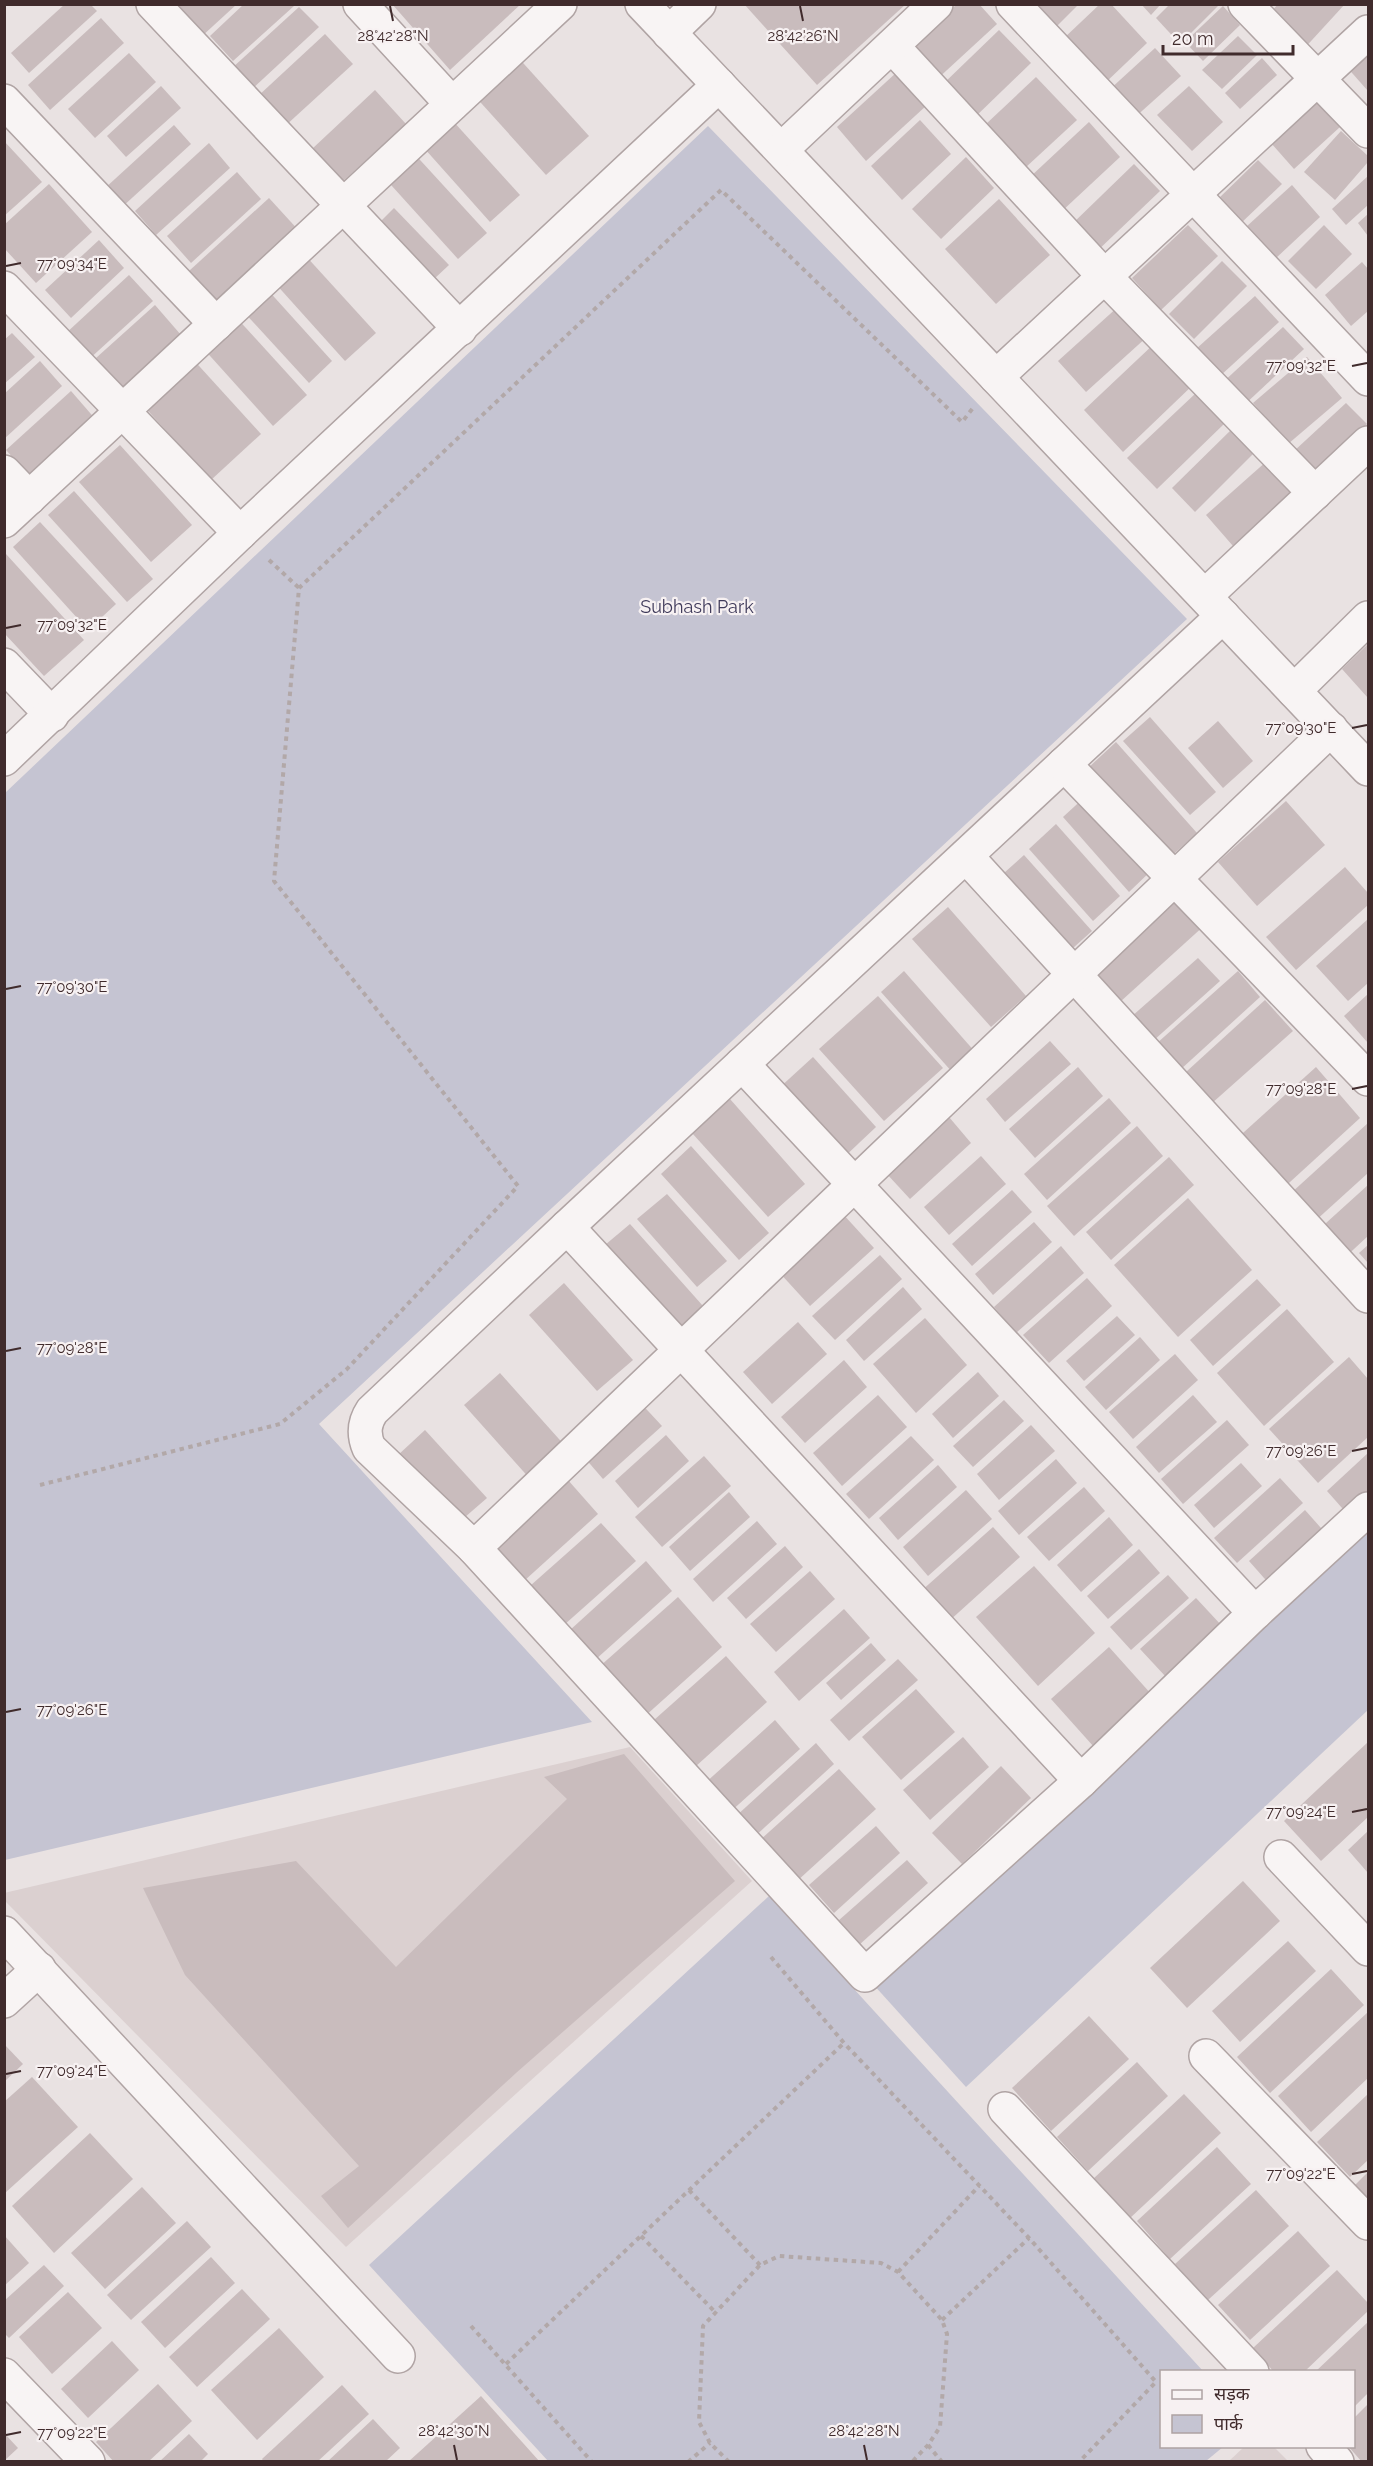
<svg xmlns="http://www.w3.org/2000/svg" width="1373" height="2466" font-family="Raleway,'Noto Sans Devanagari',sans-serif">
<rect width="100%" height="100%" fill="#e9e2e2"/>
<g fill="#dbd0d0">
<polygon points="630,1747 752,1881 346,2247 5,1901 4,1893"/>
<polygon points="1244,2447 1274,2447 1288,2461 1229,2461"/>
</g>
<g fill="#c5c4d2">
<polygon points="708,126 1187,619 319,1424 592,1722 5,1860 5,793"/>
<polygon points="1368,1501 1368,1710 966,2087 872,1983"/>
<polygon points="769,1896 1203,2371 1162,2372 1162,2446 1223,2447 1206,2461 548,2461 369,2265"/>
</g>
<g fill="#c9bcbd">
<polygon points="65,4 90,4 97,11 29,73 11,53"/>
<polygon points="182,4 237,4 201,37 176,10"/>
<polygon points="244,4 294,6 233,61 210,36"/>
<polygon points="392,4 521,4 450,70"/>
<polygon points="744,4 906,4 817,85"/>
<polygon points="957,4 979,4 997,24 934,82 907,51"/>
<polygon points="1026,4 1079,4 1051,32"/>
<polygon points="1100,4 1111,4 1147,43 1103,85 1062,40"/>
<polygon points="1141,4 1161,4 1151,15"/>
<polygon points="1170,4 1220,4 1180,44 1156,18"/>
<polygon points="1278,4 1345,4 1301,52 1265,19"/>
<polygon points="1223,6 1240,25 1203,61 1185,42"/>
<polygon points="299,7 319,27 252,89 232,68"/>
<polygon points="101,18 124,43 50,110 28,85"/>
<polygon points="999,30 1031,63 973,119 941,86"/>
<polygon points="325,34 353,64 284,127 257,97"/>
<polygon points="1238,36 1257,55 1222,89 1202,70"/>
<polygon points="1368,44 1368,91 1345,65"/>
<polygon points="1155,48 1181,76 1133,119 1108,91"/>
<polygon points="129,53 156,82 95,138 68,109"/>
<polygon points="515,54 589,136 546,175 472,93"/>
<polygon points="1262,58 1277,75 1240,109 1225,93"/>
<polygon points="897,72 927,105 866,161 837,127"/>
<polygon points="1036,77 1077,120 1025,168 985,125"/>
<polygon points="161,86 181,108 126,157 107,136"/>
<polygon points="1189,86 1223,122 1192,151 1157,115"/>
<polygon points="375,90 406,124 342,182 312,149"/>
<polygon points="1317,102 1340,127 1294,169 1271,143"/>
<polygon points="920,120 951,154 902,200 871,166"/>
<polygon points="453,121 520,195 490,222 424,148"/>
<polygon points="1089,122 1120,157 1061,212 1029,178"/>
<polygon points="174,125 191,144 121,208 104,189"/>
<polygon points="1341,131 1368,156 1368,162 1335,200 1304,172"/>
<polygon points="4,141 42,182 4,216"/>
<polygon points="209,143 230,168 156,235 135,211"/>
<polygon points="410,149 487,233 458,259 382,175"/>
<polygon points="966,157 994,188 941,239 912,209"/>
<polygon points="1258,160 1282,184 1239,225 1216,201"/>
<polygon points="1134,164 1160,191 1094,254 1069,227"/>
<polygon points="237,172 261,199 191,263 167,236"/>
<polygon points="1368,176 1368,205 1346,225 1332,209"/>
<polygon points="49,184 92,232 36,283 4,248 4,225"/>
<polygon points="1292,185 1320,217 1275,259 1246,227"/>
<polygon points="269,198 301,233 221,306 189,271"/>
<polygon points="999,199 1050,255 996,304 945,249"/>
<polygon points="394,208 449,265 434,279 380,222"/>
<polygon points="1368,214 1368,236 1358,223"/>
<polygon points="1188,225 1218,256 1161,310 1132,278"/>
<polygon points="1324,225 1352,254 1316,289 1288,261"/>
<polygon points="99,240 124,268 71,318 45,290"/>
<polygon points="304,254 376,333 345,361 274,282"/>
<polygon points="1222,261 1247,286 1194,339 1169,314"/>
<polygon points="1362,262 1368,269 1368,311 1351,326 1325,295"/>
<polygon points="129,275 153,301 87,361 64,335"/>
<polygon points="266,288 332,361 309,383 242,310"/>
<polygon points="1255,296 1279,322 1220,376 1196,349"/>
<polygon points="155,305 181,335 123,388 96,358"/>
<polygon points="1120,305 1148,336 1086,392 1058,361"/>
<polygon points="235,316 307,395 273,426 202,347"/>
<polygon points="1283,327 1304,349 1242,407 1221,384"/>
<polygon points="12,333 35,357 4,384 4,340"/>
<polygon points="1156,342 1195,383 1123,452 1084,410"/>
<polygon points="190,356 261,434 211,480 140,402"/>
<polygon points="1307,357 1342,398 1288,444 1253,403"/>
<polygon points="40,361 62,386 4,439 4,394"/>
<polygon points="71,391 97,421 33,480 6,450"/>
<polygon points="1196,393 1225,423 1157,489 1127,458"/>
<polygon points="1346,403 1367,424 1313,474 1293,452"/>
<polygon points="1234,427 1257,450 1195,512 1172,488"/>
<polygon points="120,445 192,525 151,562 79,482"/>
<polygon points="1268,460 1296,492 1233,546 1206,515"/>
<polygon points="74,491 153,579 127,602 48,515"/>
<polygon points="40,522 116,604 88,630 13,547"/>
<polygon points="6,554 84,640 44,676 4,633"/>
<polygon points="1368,644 1368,698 1342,669"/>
<polygon points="1150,717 1216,792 1190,815 1123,741"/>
<polygon points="1218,721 1253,761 1223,788 1188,748"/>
<polygon points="1116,742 1197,833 1167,860 1087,769"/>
<polygon points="1087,795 1153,869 1129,892 1063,817"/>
<polygon points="1286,801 1325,845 1257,906 1218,862"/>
<polygon points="1056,824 1120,896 1093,921 1029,849"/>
<polygon points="1024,855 1092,931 1063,957 995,881"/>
<polygon points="1345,867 1368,893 1368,905 1296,970 1266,937"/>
<polygon points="1180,894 1206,924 1120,1002 1094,971"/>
<polygon points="948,907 1026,996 991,1027 912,939"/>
<polygon points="1368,919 1368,983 1348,1001 1316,966"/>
<polygon points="1198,958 1220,981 1153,1041 1131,1017"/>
<polygon points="904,971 976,1053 953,1073 881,992"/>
<polygon points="1238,971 1260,997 1180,1070 1156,1044"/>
<polygon points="1368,994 1368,1043 1344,1016"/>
<polygon points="878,996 943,1068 884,1121 819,1049"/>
<polygon points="1265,1000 1293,1031 1202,1112 1175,1082"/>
<polygon points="1050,1041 1071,1064 1005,1122 986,1099"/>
<polygon points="813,1057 876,1127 841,1160 778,1089"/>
<polygon points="1078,1067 1103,1096 1035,1158 1009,1129"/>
<polygon points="1316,1067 1360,1118 1278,1193 1233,1142"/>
<polygon points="1109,1098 1131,1123 1047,1200 1024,1174"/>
<polygon points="730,1099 805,1184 768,1217 692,1133"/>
<polygon points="949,1117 971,1143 910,1199 886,1173"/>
<polygon points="1368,1123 1368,1173 1314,1222 1290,1194"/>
<polygon points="1137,1126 1163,1156 1074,1236 1047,1206"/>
<polygon points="691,1146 769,1233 739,1260 661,1174"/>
<polygon points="981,1156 1006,1184 949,1235 924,1207"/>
<polygon points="1169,1157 1194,1185 1111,1260 1086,1232"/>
<polygon points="1368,1185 1368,1236 1340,1262 1315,1233"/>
<polygon points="1012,1190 1032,1212 972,1266 952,1244"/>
<polygon points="667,1194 727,1261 697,1287 637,1219"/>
<polygon points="1188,1198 1252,1270 1178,1337 1114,1265"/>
<polygon points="842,1213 874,1248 810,1306 778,1271"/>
<polygon points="1034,1222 1052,1242 993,1295 975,1274"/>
<polygon points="630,1224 703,1306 679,1328 605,1245"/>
<polygon points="1368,1245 1368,1263 1359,1253"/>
<polygon points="1061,1246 1084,1273 1016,1333 994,1307"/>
<polygon points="880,1255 902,1279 835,1340 812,1316"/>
<polygon points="1087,1278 1112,1306 1049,1363 1023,1335"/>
<polygon points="1257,1279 1281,1305 1213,1366 1190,1340"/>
<polygon points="564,1283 633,1360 597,1391 529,1315"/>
<polygon points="903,1287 922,1309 864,1361 846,1340"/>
<polygon points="1287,1309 1334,1362 1264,1426 1217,1373"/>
<polygon points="1117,1316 1135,1335 1084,1381 1066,1361"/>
<polygon points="925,1318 967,1365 916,1413 873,1364"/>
<polygon points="798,1322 827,1354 772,1404 743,1372"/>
<polygon points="1140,1337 1160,1360 1106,1410 1085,1387"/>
<polygon points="1175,1354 1198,1380 1133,1439 1109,1412"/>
<polygon points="1349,1357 1368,1379 1368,1437 1318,1483 1269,1429"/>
<polygon points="844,1360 867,1387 805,1443 781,1417"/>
<polygon points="978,1372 999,1396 953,1438 932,1414"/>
<polygon points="500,1373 567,1448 531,1480 464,1405"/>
<polygon points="878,1395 907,1427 842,1486 813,1453"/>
<polygon points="1193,1395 1217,1422 1159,1473 1136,1447"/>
<polygon points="636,1398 662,1426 603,1479 578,1450"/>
<polygon points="1004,1400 1024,1421 973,1467 953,1446"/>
<polygon points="1227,1420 1249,1445 1183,1504 1161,1479"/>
<polygon points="1031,1425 1055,1451 999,1500 977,1474"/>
<polygon points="425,1430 487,1498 457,1524 397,1456"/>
<polygon points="666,1435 689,1461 638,1508 615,1481"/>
<polygon points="911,1436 934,1460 869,1519 846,1494"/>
<polygon points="1368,1453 1368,1501 1350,1517 1327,1491"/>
<polygon points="704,1456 731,1486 662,1547 635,1517"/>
<polygon points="1056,1459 1077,1483 1019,1535 998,1511"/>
<polygon points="1241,1463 1262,1486 1214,1528 1194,1505"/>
<polygon points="938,1465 957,1487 898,1540 879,1518"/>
<polygon points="560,1471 598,1514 524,1581 485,1539"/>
<polygon points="1280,1478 1303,1503 1237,1563 1214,1538"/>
<polygon points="1084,1487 1105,1511 1049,1561 1027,1537"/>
<polygon points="966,1490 992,1519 928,1576 903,1547"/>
<polygon points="729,1492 750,1517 690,1571 669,1547"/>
<polygon points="1305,1510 1329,1537 1272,1587 1249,1561"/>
<polygon points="1109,1517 1133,1545 1081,1592 1057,1565"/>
<polygon points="757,1521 777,1544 713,1602 693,1579"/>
<polygon points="601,1523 636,1561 564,1625 530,1586"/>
<polygon points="993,1527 1020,1557 948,1622 920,1592"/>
<polygon points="785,1546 803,1567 746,1619 727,1598"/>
<polygon points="1139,1549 1160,1573 1108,1619 1087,1596"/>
<polygon points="646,1561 672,1591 595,1660 569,1631"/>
<polygon points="1034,1566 1095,1633 1038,1686 976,1617"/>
<polygon points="810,1571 835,1599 776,1652 750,1624"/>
<polygon points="1168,1575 1189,1598 1131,1650 1110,1627"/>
<polygon points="678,1597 722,1647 644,1717 599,1667"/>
<polygon points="1196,1598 1222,1626 1166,1677 1140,1649"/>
<polygon points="844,1609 870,1638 799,1701 774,1672"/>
<polygon points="871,1643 886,1660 841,1700 826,1683"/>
<polygon points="1109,1647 1152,1695 1094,1747 1051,1699"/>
<polygon points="726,1656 767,1702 695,1767 654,1720"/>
<polygon points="898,1659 918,1680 849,1741 830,1720"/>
<polygon points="916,1689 955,1732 901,1780 862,1737"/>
<polygon points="775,1720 800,1749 729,1813 704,1784"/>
<polygon points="963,1737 989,1767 930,1820 903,1790"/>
<polygon points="1368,1742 1368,1817 1321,1861 1284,1821"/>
<polygon points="816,1743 834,1764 753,1838 735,1817"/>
<polygon points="624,1754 735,1881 516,2073 348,2228 321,2196 359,2166 185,1975 143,1888 296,1861 396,1967 567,1799 544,1777"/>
<polygon points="1001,1766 1031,1798 962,1864 932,1833"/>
<polygon points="839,1769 876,1809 796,1882 759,1841"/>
<polygon points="876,1826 900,1853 834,1913 809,1885"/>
<polygon points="1368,1831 1368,1873 1348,1850"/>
<polygon points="907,1860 928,1883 859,1945 838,1921"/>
<polygon points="1243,1881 1280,1921 1187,2008 1150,1968"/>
<polygon points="1288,1941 1316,1971 1240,2042 1212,2011"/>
<polygon points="1331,1969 1364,2005 1270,2093 1237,2057"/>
<polygon points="1368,2012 1368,2078 1311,2132 1278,2096"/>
<polygon points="1089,2016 1129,2059 1051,2131 1012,2088"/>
<polygon points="4,2044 23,2064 4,2082"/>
<polygon points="1137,2062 1168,2096 1088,2171 1057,2137"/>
<polygon points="32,2077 78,2127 5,2193 4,2102"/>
<polygon points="1184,2094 1221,2133 1129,2219 1092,2180"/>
<polygon points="1368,2094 1368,2160 1350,2177 1317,2142"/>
<polygon points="90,2133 133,2179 54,2253 12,2206"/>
<polygon points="1217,2147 1251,2184 1170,2259 1137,2221"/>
<polygon points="1368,2172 1368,2199 1355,2185"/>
<polygon points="142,2187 176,2223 105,2289 71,2253"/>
<polygon points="1256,2190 1289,2226 1208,2300 1175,2264"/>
<polygon points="187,2221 211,2247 131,2320 107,2295"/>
<polygon points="1298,2231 1330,2266 1250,2340 1218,2305"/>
<polygon points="4,2235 29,2263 4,2286"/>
<polygon points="211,2257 235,2283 165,2348 141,2322"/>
<polygon points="44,2265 64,2286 9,2338 4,2333 4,2301"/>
<polygon points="1337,2270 1368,2303 1368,2311 1304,2372 1274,2372 1253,2348"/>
<polygon points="242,2289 270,2319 197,2387 169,2357"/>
<polygon points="68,2292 102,2328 52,2374 19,2337"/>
<polygon points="1368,2322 1368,2393 1354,2407 1354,2372 1315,2372"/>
<polygon points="279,2328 324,2377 257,2440 211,2390"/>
<polygon points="112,2341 139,2370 88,2418 61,2389"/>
<polygon points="158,2384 192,2421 148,2462 114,2462 96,2442"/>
<polygon points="342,2385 369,2414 317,2462 264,2462 262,2459"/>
<polygon points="481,2396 540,2462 408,2462"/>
<polygon points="1368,2404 1368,2462 1362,2462 1348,2446 1354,2446 1354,2418"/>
<polygon points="373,2419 400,2448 385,2462 327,2462"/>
<polygon points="4,2433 18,2448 4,2461"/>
<polygon points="189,2434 208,2454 200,2462 159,2462"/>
</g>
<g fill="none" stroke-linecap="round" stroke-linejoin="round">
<g stroke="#b0a4a4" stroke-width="36">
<g id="minor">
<polyline points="153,4 460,329"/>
<polyline points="360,4 452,104"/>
<polyline points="642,4 1368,769"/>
<polyline points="1013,4 1368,379"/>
<polyline points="1245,4 1368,131"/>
<polyline points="669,33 699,4"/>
<polyline points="892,46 1105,277 1315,493"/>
<polyline points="4,101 216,324"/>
<polyline points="781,150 936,4"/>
<polyline points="4,288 240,533"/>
<polyline points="996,377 1368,32"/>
<polyline points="4,472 29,498"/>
<polyline points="4,521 560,4"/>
<polyline points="1205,596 1368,443"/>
<path d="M1223,616L567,1227L372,1411C364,1423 363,1434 369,1448L474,1548L865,1975L1081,1781L1255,1613L1368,1509"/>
<polyline points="4,665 52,715"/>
<polyline points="1294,691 1368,618"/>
<polyline points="4,759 240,533 719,85"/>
<polyline points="1064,764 1368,1079"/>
<polyline points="966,856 1368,1296"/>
<polyline points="742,1064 1255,1613"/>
<polyline points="567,1227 1081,1781"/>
<polyline points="474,1548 1331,729"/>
<polyline points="1281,1857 1368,1949"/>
<polyline points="4,1933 398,2356"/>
<polyline points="4,2001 39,1969"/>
<polyline points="1206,2056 1368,2223"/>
<polyline points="1005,2109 1252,2372"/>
<polyline points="4,2375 88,2462"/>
<polyline points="1323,2446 1337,2462"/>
</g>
</g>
<g stroke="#b2a8a8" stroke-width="4" stroke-dasharray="4.5 4.5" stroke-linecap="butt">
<polyline points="269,560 299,588"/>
<polyline points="40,1485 280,1424 347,1369 518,1186 274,881 299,588 721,190 962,422 973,408"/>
<polyline points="771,1957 844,2043 1029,2238 1156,2382 1079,2462"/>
<polyline points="689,2190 760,2265"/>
<polyline points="641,2236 715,2312"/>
<polyline points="898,2272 979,2186"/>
<polyline points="942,2320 1029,2238"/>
<polyline points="471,2326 592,2462"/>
<polyline points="506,2364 844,2043"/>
<polyline points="928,2445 942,2462"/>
<polyline points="688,2462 710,2443"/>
<polyline points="729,2462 710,2443 699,2422 703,2326 760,2265 779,2256 881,2263 898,2272 942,2320 947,2334 940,2427 928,2445 912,2462"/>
</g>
<use href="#minor" stroke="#f8f4f4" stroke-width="33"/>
</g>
<path fill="none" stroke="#402b2c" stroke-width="2" d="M390,6L393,21M800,6L803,21M6,266L21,263M1352,366L1367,363M6,628L21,625M1352,728L1367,725M6,989L21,986M1352,1089L1367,1086M6,1351L21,1348M1352,1451L1367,1448M6,1712L21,1709M1352,1812L1367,1809M6,2074L21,2071M1352,2174L1367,2171M6,2435L21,2432M454,2445L457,2460M864,2445L867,2460"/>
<g text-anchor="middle" stroke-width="4.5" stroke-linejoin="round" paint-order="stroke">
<g font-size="18" fill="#3f3a5a" stroke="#f7f1f2">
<text x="697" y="613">Subhash Park</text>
</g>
</g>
<g font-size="15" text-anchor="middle" fill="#402b2c" stroke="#f7f1f2" stroke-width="4.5" stroke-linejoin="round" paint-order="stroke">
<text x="393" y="41">28°42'28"N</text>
<text x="803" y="41">28°42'26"N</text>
<text x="72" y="269">77°09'34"E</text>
<text x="1301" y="371">77°09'32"E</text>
<text x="72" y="630">77°09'32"E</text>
<text x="1301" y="733">77°09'30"E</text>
<text x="72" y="992">77°09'30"E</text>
<text x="1301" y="1094">77°09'28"E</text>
<text x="72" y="1353">77°09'28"E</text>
<text x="1301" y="1456">77°09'26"E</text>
<text x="72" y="1715">77°09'26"E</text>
<text x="1301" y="1817">77°09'24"E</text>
<text x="72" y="2076">77°09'24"E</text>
<text x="1301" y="2179">77°09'22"E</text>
<text x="454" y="2436">28°42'30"N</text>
<text x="864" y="2436">28°42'28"N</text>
<text x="72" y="2438">77°09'22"E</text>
</g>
<rect width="1373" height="2466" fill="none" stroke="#402b2c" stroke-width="12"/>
<rect x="1160" y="2370" width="195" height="78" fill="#f7f1f2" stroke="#aea2a3" stroke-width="1.5"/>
<rect x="1172" y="2390" width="30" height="9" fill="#f8f4f4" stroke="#aea2a3" stroke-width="1.5"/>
<text x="1214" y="2400" font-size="18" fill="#402b2c">सड़क</text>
<rect x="1172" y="2415" width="30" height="18" fill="#c5c4d2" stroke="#aea2a3" stroke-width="1.5"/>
<text x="1214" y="2430" font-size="18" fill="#402b2c">पार्क</text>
<path d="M1163 45v9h130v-9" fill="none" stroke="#402b2c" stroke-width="3"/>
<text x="1172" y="45" font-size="18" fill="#402b2c" stroke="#f7f1f2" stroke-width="4.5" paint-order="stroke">20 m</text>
</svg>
